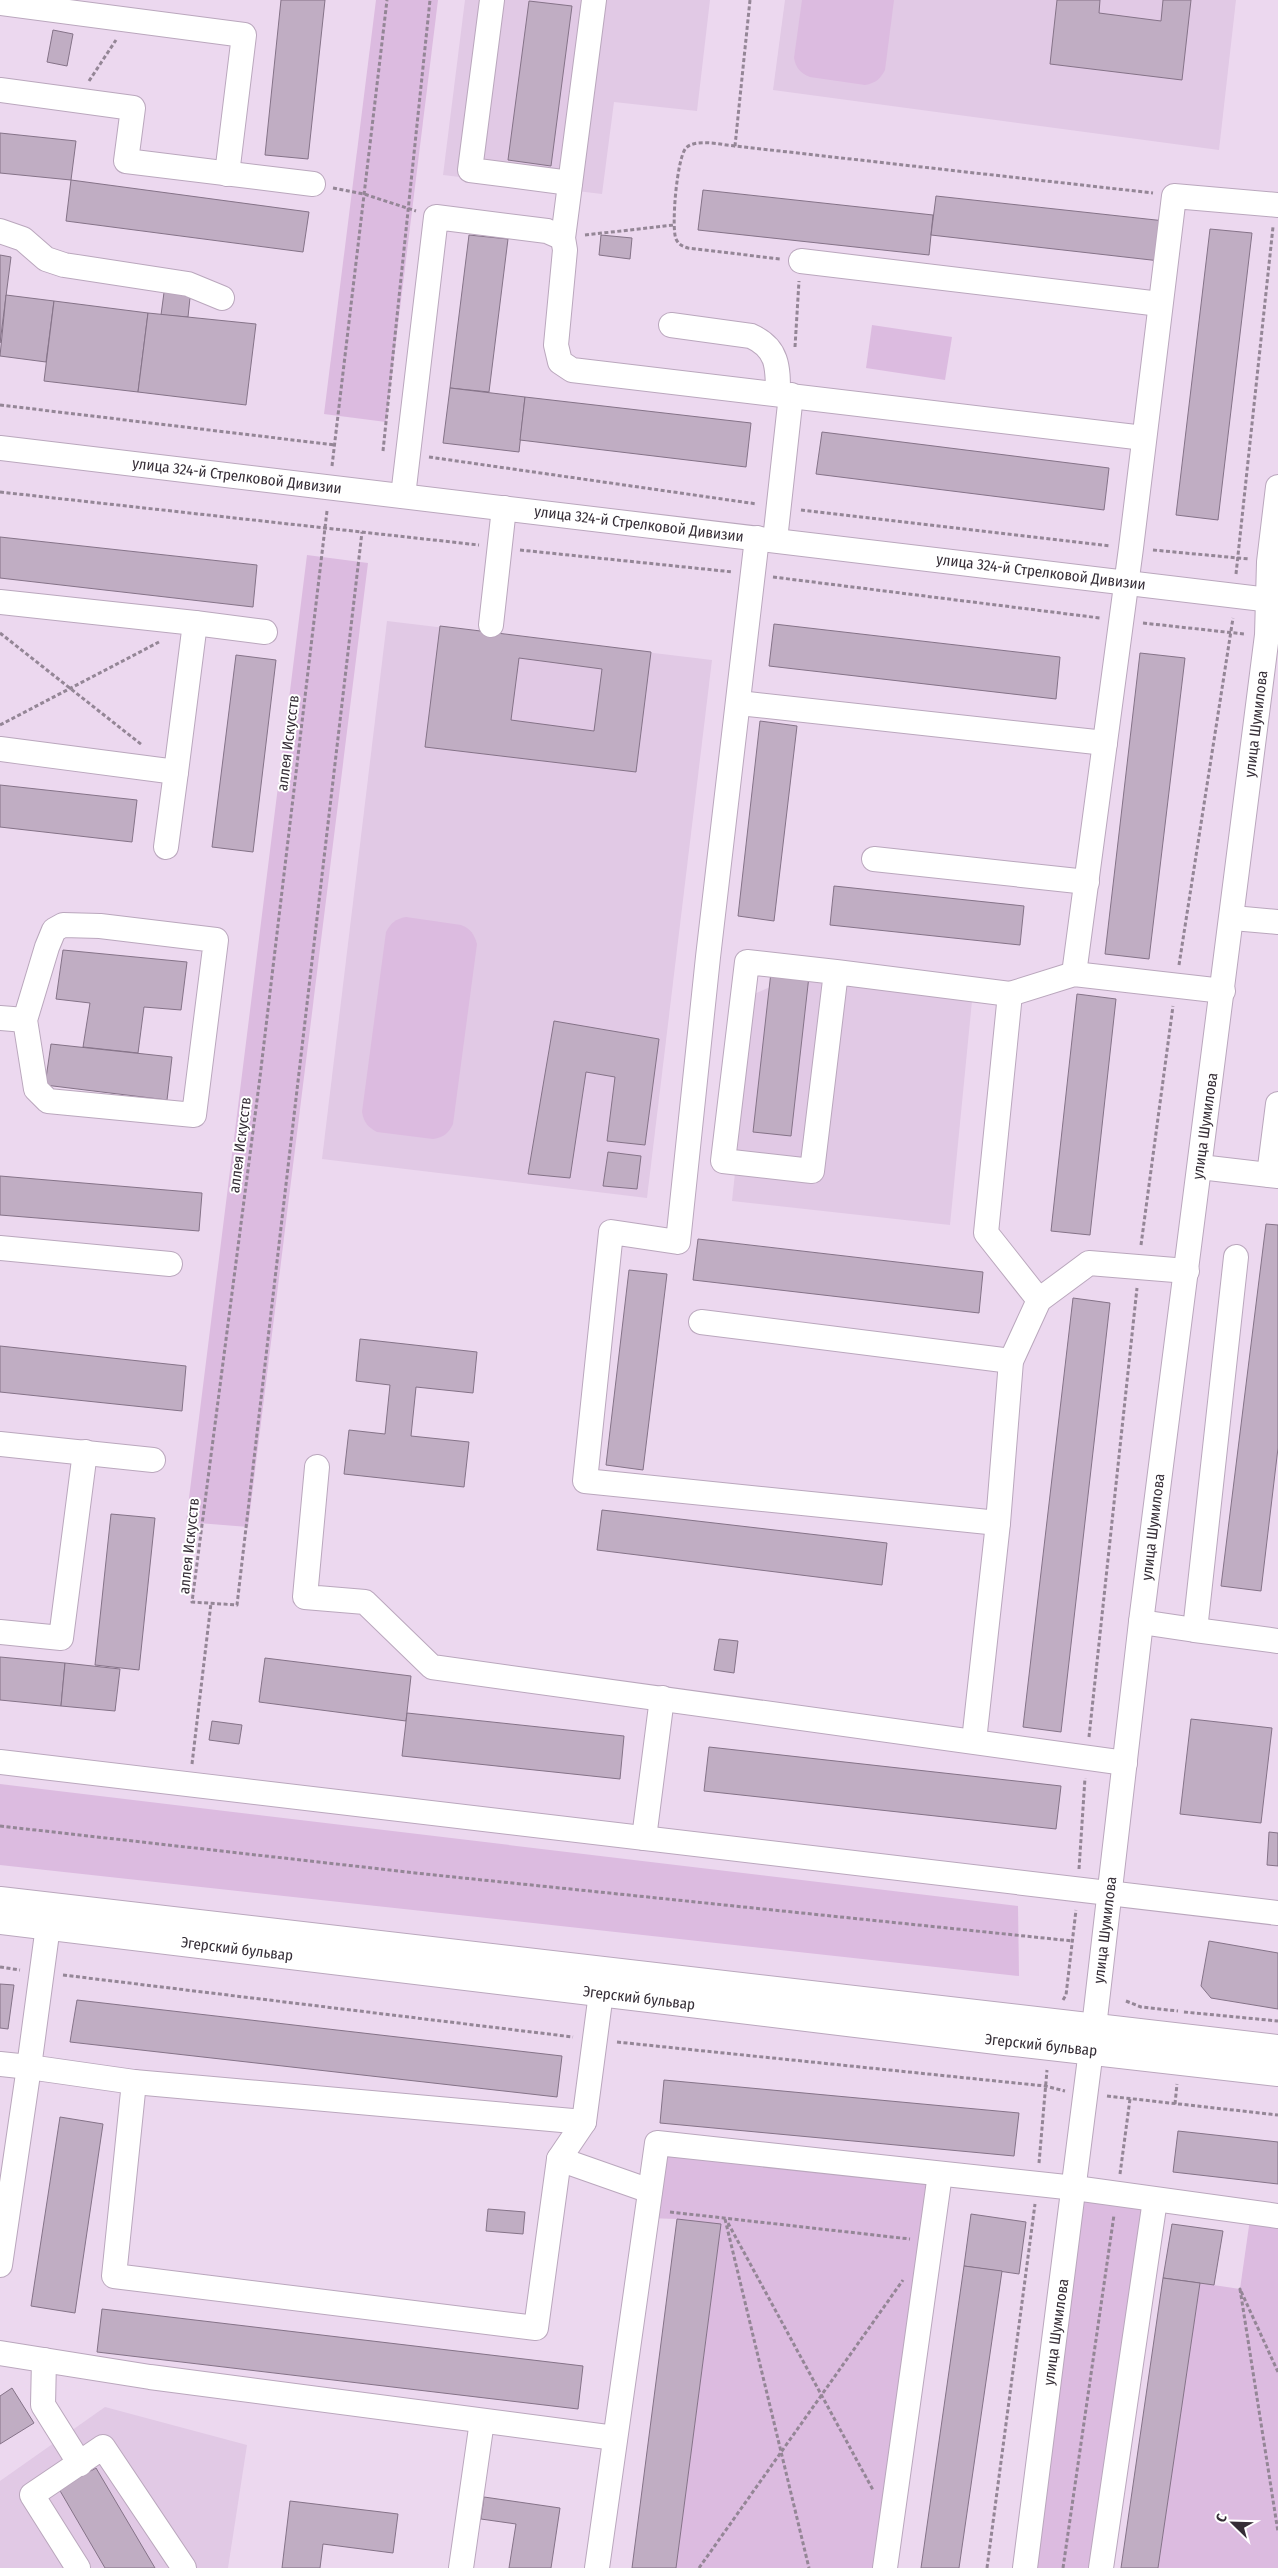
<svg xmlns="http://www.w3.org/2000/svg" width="1278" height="2568" font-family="'Fira Sans Condensed',sans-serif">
<rect width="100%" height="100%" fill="#ecd8ef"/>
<g fill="#e1c9e5">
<polygon points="465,0 710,0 697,111 614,102 602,194 443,175"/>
<polygon points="785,0 1236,0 1219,150 773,90"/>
<polygon points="387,621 712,660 647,1198 322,1159"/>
<polygon points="796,976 972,1001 950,1225 732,1201 754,994"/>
<polygon points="105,2407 247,2445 228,2568 0,2568 0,2481"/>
</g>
<g fill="#dcbbe0">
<polygon points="376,0 438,0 386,422 324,414"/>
<path d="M802,0H894L885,70C880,79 876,83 865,85L810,77C800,73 796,68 794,58Z"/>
<polygon points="872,325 952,337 945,380 866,368"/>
<polygon points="307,555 368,563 248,1527 186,1522"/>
<path d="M406,917L461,925C471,929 474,934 477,944L453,1124C448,1134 444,1137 433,1139L377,1132C368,1127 364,1123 362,1112L386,932C391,923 395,919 406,917Z"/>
<polygon points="0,1784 1018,1906 1019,1976 0,1865"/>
<polygon points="657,2143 940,2174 885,2568 676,2568 721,2225 677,2219 646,2218"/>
<polygon points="1075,2188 1155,2200 1101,2568 1025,2568"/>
<polygon points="1251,2212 1278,2216 1278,2568 1158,2568 1200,2283 1240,2289"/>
</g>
<g fill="#c0adc3" stroke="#857388" fill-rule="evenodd">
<polygon points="281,0 325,0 308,159 265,155"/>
<polygon points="1057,0 1100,0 1099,13 1161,21 1163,0 1191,0 1182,80 1050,64"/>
<polygon points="529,1 572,6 551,166 508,160"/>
<polygon points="53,30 73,34 67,66 47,62"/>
<polygon points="0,133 76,141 71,180 0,173"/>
<polygon points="71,180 309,212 303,252 66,221"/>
<polygon points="703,190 933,215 929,255 698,230"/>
<polygon points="936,196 1165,221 1160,261 931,235"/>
<polygon points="1210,229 1252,233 1218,520 1176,515"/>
<polygon points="469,235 508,239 489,392 450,388"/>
<polygon points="601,235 632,238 630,259 599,255"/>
<polygon points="0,255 11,257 0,343"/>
<polygon points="165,285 191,288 188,317 161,315"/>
<polygon points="6,295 54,301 46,362 0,356"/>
<polygon points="54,301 148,313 138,392 44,381"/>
<polygon points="148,313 256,324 246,405 138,392"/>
<polygon points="450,388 525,397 519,452 443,443"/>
<polygon points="525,397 751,423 746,467 520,440"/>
<polygon points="822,432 1109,468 1104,510 816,474"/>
<polygon points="0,537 257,565 253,607 0,578"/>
<polygon points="774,624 1060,657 1056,699 769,666"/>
<path d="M440,626L651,652L636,772L425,747ZM519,658L602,669L594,731L511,720Z"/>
<polygon points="1140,653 1185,658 1149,959 1105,954"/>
<polygon points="236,655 276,660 253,852 212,847"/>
<polygon points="760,721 797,726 774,921 738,916"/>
<polygon points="0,785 137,800 132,842 0,827"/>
<polygon points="834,886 1024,906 1020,945 830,925"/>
<polygon points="63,950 187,962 181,1010 144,1007 138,1053 83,1047 90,1003 56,999"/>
<polygon points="771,972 809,976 791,1136 753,1132"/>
<polygon points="1077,994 1116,999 1090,1235 1051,1231"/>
<polygon points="554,1021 659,1039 645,1145 607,1141 615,1077 586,1072 570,1178 528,1174"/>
<polygon points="51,1044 172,1057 167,1100 45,1085"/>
<polygon points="608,1152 641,1156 637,1189 603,1186"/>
<polygon points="0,1176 202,1193 199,1231 0,1215"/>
<polygon points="1266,1224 1278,1225 1278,1448 1261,1591 1221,1586"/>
<polygon points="698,1239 983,1272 979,1313 693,1280"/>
<polygon points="629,1270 667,1274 643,1470 606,1465"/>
<polygon points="1073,1298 1110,1303 1061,1732 1023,1727"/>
<polygon points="360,1339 477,1352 473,1393 416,1387 411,1436 469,1442 464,1487 344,1474 349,1430 385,1434 390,1385 356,1381"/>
<polygon points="0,1346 186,1366 182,1411 0,1392"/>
<polygon points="602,1510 887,1543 882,1585 597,1550"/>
<polygon points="111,1514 155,1518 139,1670 95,1665"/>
<polygon points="719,1639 738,1641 734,1673 714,1670"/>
<polygon points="0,1657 65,1663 61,1706 0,1700"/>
<polygon points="265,1658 411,1676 406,1721 259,1702"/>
<polygon points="65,1663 120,1669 115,1711 61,1706"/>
<polygon points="407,1713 624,1736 620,1779 402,1756"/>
<polygon points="1191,1719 1272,1728 1261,1823 1180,1814"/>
<polygon points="212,1721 242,1725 239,1744 209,1740"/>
<polygon points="709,1747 1061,1786 1056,1829 704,1791"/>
<polygon points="1269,1832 1278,1833 1278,1866 1267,1865"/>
<polygon points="1209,1941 1278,1953 1278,2009 1211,1998 1201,1986"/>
<polygon points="0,1984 14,1985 8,2029 0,2028"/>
<polygon points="77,2000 562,2056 557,2097 70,2042"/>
<polygon points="664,2080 1019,2113 1014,2156 660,2123"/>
<polygon points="60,2117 103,2124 75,2313 31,2306"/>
<polygon points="1178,2131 1278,2142 1278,2184 1173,2172"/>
<polygon points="488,2209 525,2212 523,2234 486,2231"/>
<polygon points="971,2214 1026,2222 1019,2274 964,2266"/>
<polygon points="677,2219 721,2224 676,2568 632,2568"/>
<polygon points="1172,2224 1223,2231 1214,2285 1163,2278"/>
<polygon points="964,2266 1002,2271 959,2568 921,2568"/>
<polygon points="1163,2278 1200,2283 1158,2568 1121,2568"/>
<polygon points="102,2309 583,2366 578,2409 97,2352"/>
<polygon points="12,2388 34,2423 0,2444 0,2396"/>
<polygon points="96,2468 155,2568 105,2568 59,2489"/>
<polygon points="484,2497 560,2508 551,2568 509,2568 516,2524 481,2519"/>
<polygon points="290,2501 398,2514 393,2553 323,2544 320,2568 282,2568"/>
</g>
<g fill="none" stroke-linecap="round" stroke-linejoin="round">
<g stroke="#baa7bd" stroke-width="26">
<g id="minor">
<polyline points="492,0 470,170 570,183"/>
<polyline points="594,0 563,238 565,250 556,345 560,362 572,370 1144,438"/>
<polyline points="0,3 244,35 227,174"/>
<polyline points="0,90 133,108 126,161 313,184"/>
<polyline points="0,231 23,239 46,259 64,265 188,284 222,298"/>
<polyline points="801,261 1160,304"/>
<path d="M671,325L751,336C778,348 778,367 778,394"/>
<polyline points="0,448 1278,601"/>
<polyline points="403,496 436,217 547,231 563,238"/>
<polyline points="757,538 708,957 678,1242 611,1232 585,1481 998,1523"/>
<polyline points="775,540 791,395"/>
<polyline points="0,602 195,623 176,772 0,749"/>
<polyline points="195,623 265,632"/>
<polyline points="491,625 504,508"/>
<polyline points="739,703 1105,743"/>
<polyline points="166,847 176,772"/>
<polyline points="874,859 1087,882"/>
<polyline points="1233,918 1278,922"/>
<polygon points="63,925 100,926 216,940 194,1115 48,1101 36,1089 25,1020 47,947 54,930"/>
<polyline points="836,972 747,962 723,1161 812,1171 836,972 1010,994"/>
<polyline points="1074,974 1131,548 1174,196 1278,205"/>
<polyline points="0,1018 25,1020"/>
<polyline points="1200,1167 1278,1176"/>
<polyline points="1269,1175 1278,1104"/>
<polyline points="0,1248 170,1264"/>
<polyline points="1039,1300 986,1233 1010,994 1074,974 1223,991"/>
<polyline points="701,1322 1011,1361"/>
<polyline points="0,1444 153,1460"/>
<polyline points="317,1467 305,1597 365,1602 432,1667 1125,1763"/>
<polyline points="1141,1622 1195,1630 1236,1257"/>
<polyline points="1195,1630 1278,1641"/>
<polyline points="0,1632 61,1638 85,1452"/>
<polyline points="974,1741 998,1523 1011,1361 1039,1300 1089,1263 1187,1271"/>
<polyline points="0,1762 1278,1913"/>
<polyline points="644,1838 662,1698"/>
<polyline points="1094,2027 1141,1622 1267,635 1269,562 1278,487"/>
<polyline points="0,2064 29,2067 48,1926"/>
<polyline points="134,2082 114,2276 536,2328 559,2159 584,2122 601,1993"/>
<polyline points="559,2159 650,2191"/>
<polyline points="0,2265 29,2067 134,2082 584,2122"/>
<polyline points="0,2353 150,2377 615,2438"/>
<polyline points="44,2360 43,2405 80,2464"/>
<polyline points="78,2568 32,2495 103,2447 184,2568"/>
<polyline points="461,2568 482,2421"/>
<polyline points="597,2568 657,2143 1075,2188 1278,2216"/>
<polyline points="885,2568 940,2174"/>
<polyline points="1025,2568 1091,2050"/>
<polyline points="1101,2568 1155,2200"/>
</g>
</g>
<g stroke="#baa7bd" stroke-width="30">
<g id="major">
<polyline points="0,1901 1278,2049"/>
<polyline points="0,1920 1005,2041 1278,2072"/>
</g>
</g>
<g stroke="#948696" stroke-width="3" stroke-dasharray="4 2.5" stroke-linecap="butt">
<polyline points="750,0 735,146 1153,193"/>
<polyline points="89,81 116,40"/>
<path d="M735,146C722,145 696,138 686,148C677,157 671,227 676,239C679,245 682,246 688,248L780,259"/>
<polyline points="333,188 364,194 416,211"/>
<polyline points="585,235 674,225"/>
<polyline points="795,347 799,281"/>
<polyline points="0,405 335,445"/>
<polyline points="383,451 430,0"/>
<polyline points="429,457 757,504"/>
<polyline points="332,466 387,0"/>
<polyline points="0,492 479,545"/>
<polyline points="801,510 1110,546"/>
<polyline points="327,511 260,1077 192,1602 237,1605 362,532"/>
<polyline points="520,550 733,572"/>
<polyline points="1153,550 1249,559"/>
<polyline points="1236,574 1273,227"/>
<polyline points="773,577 1100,618"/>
<polyline points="1143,623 1244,634"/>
<polyline points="0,633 142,745"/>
<polyline points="0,725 159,642"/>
<polyline points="1179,965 1233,618"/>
<polyline points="1141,1245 1173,1006"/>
<polyline points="1089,1737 1137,1288"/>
<polyline points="192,1764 211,1603"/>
<polyline points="0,1826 425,1874 1073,1941"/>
<polyline points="1079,1869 1085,1778"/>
<polyline points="0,1967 20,1970"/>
<polyline points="63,1975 573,2037"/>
<polyline points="1063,2000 1066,1995 1076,1910"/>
<polyline points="1126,2001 1141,2007 1178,2011"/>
<polyline points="1184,2012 1278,2021"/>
<polyline points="617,2042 1045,2086 1065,2091"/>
<polyline points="1107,2096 1278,2115"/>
<polyline points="1175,2104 1177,2084"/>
<polyline points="1039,2163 1047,2070"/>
<polyline points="1120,2174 1130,2099"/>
<polyline points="670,2212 910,2239"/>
<polyline points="725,2219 809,2568"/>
<polyline points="728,2223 873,2490"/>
<polyline points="1278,2372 1240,2289 1278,2532"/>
<polyline points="699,2568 903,2280"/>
<polyline points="987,2568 1035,2204"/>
<polyline points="1063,2568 1114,2215"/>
</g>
<use href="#minor" stroke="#fff" stroke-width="24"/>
<use href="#major" stroke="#fff" stroke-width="28"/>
</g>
<g text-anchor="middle" stroke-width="4" stroke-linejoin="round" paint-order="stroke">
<g font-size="15" fill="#352d36" stroke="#fff">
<text transform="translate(237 476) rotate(7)" y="5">улица 324-й Стрелковой Дивизии</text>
<text transform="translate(639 524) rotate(7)" y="5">улица 324-й Стрелковой Дивизии</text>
<text transform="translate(1041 572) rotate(7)" y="5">улица 324-й Стрелковой Дивизии</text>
<text transform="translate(1256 724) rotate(-83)" y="5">улица Шумилова</text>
<text transform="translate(288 743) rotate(-83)" y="5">аллея Искусств</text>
<text transform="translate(1205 1126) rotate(-82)" y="5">улица Шумилова</text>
<text transform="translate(240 1145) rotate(-83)" y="5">аллея Искусств</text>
<text transform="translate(1153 1527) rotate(-83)" y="5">улица Шумилова</text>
<text transform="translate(189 1546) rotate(-84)" y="5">аллея Искусств</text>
<text transform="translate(1105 1930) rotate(-83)" y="5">улица Шумилова</text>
<text transform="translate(237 1949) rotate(7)" y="5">Эгерский бульвар</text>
<text transform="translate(639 1998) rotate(7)" y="5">Эгерский бульвар</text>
<text transform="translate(1041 2045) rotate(6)" y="5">Эгерский бульвар</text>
<text transform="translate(1056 2332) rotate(-82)" y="5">улица Шумилова</text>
</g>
</g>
<g transform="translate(1233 2523) rotate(293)" stroke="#ffffff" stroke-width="4" paint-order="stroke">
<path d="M0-4L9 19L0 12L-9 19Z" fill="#352d36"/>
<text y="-8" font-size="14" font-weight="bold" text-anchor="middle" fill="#352d36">С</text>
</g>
</svg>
